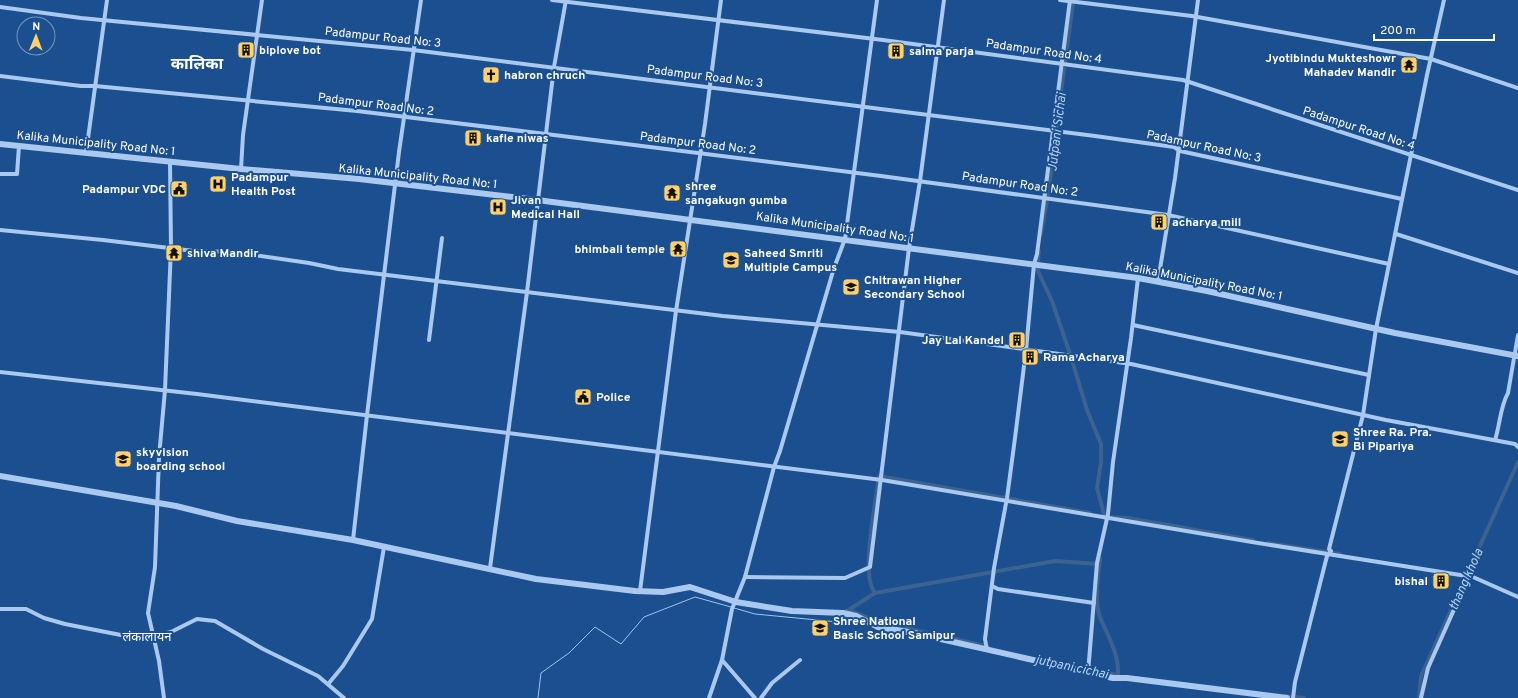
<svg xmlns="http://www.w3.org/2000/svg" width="1518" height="698" font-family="Overpass,'Noto Sans Devanagari',sans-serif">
<rect width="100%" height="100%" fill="#1b4f8f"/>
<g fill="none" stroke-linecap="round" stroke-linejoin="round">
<g stroke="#9cc4f0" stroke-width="1">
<polyline points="734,608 755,614 838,622 843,616"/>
<polyline points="538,698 541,673 569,653 595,627 621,644 644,617 695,597 731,607"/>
</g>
<g stroke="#3c6290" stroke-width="4">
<polyline points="1065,63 1073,3"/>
<polyline points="1048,195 1064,69"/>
<polyline points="1041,234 1047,201"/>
<polyline points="1039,251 1037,269 1052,301 1070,354"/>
<polyline points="1071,357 1087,410 1101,444 1101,462 1097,488 1105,518"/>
<polyline points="1104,517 1128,518 1253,540"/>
<polyline points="1268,543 1340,554"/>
<path d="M1100,559C1098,576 1094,601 1100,617C1108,637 1119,653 1118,675L1100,672"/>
<polyline points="875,593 1055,561 1099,564"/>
<path d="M847,611L875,593C860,575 876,502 879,476L1090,513"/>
<path d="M848,611C861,613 872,621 885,624C920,631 954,638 988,647"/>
<polyline points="1285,696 1304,698"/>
<polyline points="1419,698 1421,676 1518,462"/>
</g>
<g stroke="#a9c9ee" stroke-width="4">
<polyline points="552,0 883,40 1183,80 1518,190"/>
<polyline points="1060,0 1192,16 1431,59 1518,88"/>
<polyline points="0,7 81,18 413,50 1095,136 1174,147 1180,151 1402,199"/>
<polyline points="0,76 81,86 95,86 357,111 546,134 881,176 1168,215 1389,264"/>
<polyline points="86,153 107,0"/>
<polyline points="241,169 243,135 262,0"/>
<polyline points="0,174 17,174 19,146"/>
<polyline points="0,230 103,240 194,251 233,252 309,263 338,269 723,316 900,332 1131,364 1386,420 1515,444 1518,447"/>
<polyline points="1396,234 1518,273"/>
<polyline points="1158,281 1175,178 1198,0"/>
<polyline points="1133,325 1369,375"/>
<polyline points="429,340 442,238"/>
<polyline points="0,372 197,394 882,480 1252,542 1473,577 1518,597"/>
<path d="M1495,440C1500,425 1500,407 1508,393L1518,335"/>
<polyline points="353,540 367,415 399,152 421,0"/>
<polyline points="490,568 527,292 554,67 566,0"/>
<polyline points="745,577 845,578 870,567 909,248 920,181 944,0"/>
<polyline points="992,586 998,589 1094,603"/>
<polyline points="640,591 676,311 705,124 721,0"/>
<polyline points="0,609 26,609 44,618 65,624 131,637 154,636 171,632 197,619 215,621 263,649 318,676 344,698"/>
<polyline points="987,650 985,639 994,568 1007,498 1015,438 1026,350 1034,264 1037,254 1070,0"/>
<polyline points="722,660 755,698"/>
<polyline points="1088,673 1097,563 1108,514 1113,462 1131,338 1138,278"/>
<polyline points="329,683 343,666 372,619 384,547"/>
<polyline points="164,698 159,661 148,613 155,567 159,457 165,390 171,248 170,162"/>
<polyline points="709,698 722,660 732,609 745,577 774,467 780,451 834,268 845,239 877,0"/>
<polyline points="761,698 772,683 800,660"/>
<polyline points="1293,698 1295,682 1327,556 1331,551 1329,549 1363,415 1376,329 1427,75 1444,0"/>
<polyline points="1421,698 1428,668 1469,576"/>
</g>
<g stroke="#a9c9ee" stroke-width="6">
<polyline points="0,144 241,169 359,179 537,200 1138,278 1207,291 1395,333 1518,356"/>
<polyline points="0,476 176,506 237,521 353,540 536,579 635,591 663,592 690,587 736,602 792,611 843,613 856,616 878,627 914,633 1113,678 1127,678 1287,698"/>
</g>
</g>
<defs>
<g id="building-square" transform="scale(0.9)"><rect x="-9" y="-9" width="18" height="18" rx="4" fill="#ffd166" stroke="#1b4f8f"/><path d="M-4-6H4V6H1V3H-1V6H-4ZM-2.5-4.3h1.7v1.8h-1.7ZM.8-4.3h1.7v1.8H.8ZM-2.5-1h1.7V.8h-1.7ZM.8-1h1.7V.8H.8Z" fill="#111"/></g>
<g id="temple-square" transform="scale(0.9)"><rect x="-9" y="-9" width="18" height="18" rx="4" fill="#ffd166" stroke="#1b4f8f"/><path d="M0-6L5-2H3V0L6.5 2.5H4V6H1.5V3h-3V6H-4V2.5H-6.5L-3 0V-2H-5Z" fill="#111"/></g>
<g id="church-square" transform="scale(0.9)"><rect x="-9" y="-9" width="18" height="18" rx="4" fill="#ffd166" stroke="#1b4f8f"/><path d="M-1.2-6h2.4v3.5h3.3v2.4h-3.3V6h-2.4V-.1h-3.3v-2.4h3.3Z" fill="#111"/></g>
<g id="hospital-square" transform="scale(0.9)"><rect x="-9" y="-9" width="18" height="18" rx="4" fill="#ffd166" stroke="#1b4f8f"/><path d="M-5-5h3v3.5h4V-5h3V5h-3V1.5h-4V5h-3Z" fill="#111"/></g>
<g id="civic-square" transform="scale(0.9)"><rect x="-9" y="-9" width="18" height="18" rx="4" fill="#ffd166" stroke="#1b4f8f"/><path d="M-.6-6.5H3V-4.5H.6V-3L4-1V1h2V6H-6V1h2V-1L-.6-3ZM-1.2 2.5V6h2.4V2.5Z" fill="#111"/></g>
<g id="university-square" transform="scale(0.9)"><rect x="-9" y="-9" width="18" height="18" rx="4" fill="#ffd166" stroke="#1b4f8f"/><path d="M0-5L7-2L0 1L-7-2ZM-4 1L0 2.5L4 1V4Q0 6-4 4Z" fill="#111"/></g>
<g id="school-square" transform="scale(0.9)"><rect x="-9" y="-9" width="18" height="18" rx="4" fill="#ffd166" stroke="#1b4f8f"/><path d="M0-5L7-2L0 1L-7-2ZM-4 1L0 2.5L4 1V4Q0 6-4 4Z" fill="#111"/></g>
</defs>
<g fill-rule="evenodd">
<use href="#building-square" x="246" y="50"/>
<use href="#building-square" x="896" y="51"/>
<use href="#temple-square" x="1409" y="65"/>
<use href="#church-square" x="491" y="75"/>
<use href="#building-square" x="473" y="138"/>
<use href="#hospital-square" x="218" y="184"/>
<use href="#civic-square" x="179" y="189"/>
<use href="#temple-square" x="672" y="193"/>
<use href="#hospital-square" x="498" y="207"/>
<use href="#building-square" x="1159" y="222"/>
<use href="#temple-square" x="678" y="249"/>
<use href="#temple-square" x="174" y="253"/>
<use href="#university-square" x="731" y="260"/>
<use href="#school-square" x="851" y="287"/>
<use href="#building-square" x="1017" y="340"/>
<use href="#building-square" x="1030" y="357"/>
<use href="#civic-square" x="583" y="397"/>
<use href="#school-square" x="1340" y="439"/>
<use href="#school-square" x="123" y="459"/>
<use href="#building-square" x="1441" y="581"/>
<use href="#school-square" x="820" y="628"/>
</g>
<g text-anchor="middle" stroke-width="4" stroke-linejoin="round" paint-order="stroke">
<g font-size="12" fill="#fff" stroke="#1b4f8f">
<text transform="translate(383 37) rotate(6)" y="4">Padampur Road No: 3</text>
<text transform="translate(1044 51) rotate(8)" y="4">Padampur Road No: 4</text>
<text transform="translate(705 76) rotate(7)" y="4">Padampur Road No: 3</text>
<text transform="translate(376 104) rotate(7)" y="4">Padampur Road No: 2</text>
<text transform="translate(1359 128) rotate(18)" y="4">Padampur Road No: 4</text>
<text transform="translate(96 143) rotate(6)" y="4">Kalika Municipality Road No: 1</text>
<text transform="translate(698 143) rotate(7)" y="4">Padampur Road No: 2</text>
<text transform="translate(1204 146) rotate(12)" y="4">Padampur Road No: 3</text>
<text transform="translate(418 176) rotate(6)" y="4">Kalika Municipality Road No: 1</text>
<text transform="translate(1020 184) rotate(8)" y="4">Padampur Road No: 2</text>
<text transform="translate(835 227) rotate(8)" y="4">Kalika Municipality Road No: 1</text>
<text transform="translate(1204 281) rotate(11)" y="4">Kalika Municipality Road No: 1</text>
</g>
<g font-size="12" font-weight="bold" fill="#fff" stroke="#1b4f8f" text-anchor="start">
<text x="259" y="54">biplove bot</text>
<text x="909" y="55">salma parja</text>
<text x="1396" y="62" text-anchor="end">Jyotibindu Mukteshowr<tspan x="1396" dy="14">Mahadev Mandir</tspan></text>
<text x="504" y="79">habron chruch</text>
<text x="486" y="142">kafle niwas</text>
<text x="231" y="181">Padampur<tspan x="231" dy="14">Health Post</tspan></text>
<text x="685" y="190">shree<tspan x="685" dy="14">sangakugn gumba</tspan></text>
<text x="166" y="193" text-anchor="end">Padampur VDC</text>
<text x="511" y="204">Jivan<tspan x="511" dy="14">Medical Hall</tspan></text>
<text x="1172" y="226">acharya mill</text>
<text x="665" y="253" text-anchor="end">bhimbali temple</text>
<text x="187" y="257">shiva Mandir</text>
<text x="744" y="257">Saheed Smriti<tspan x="744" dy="14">Multiple Campus</tspan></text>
<text x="864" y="284">Chitrawan Higher<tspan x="864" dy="14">Secondary School</tspan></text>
<text x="1004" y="344" text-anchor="end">Jay Lal Kandel</text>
<text x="1043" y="361">Rama Acharya</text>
<text x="596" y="401">Police</text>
<text x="1353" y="436">Shree Ra. Pra.<tspan x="1353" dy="14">Bi Pipariya</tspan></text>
<text x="136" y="456">skyvision<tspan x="136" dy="14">boarding school</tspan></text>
<text x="1428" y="585" text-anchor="end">bishal</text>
<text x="833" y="625">Shree National<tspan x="833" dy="14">Basic School Samipur</tspan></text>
</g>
<g font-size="13" font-style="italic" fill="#b5d3f5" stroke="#1b4f8f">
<text transform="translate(1056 132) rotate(-83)" y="5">Jutpani Sichai</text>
<text transform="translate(1465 579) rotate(-66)" y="5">thang khola</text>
<text transform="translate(1072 666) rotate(12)" y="5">jutpani cichai</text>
</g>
<g font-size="13" fill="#fff" stroke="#1b4f8f">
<text x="147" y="641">लंकालायन</text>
</g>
<g font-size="16" font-weight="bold" fill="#fff" stroke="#1b4f8f">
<text x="197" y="69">कालिका</text>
</g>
</g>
<g transform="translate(36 36) rotate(1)"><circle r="19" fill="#1b4f8f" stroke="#7695bc"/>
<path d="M0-3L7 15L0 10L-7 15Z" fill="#ffd166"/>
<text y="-6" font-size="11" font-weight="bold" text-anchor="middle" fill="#ffffff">N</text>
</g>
<path d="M1374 34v6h120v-6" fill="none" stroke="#ffffff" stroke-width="2"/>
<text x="1380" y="34" font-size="12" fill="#ffffff" stroke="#1b4f8f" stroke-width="3" paint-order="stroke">200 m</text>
</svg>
